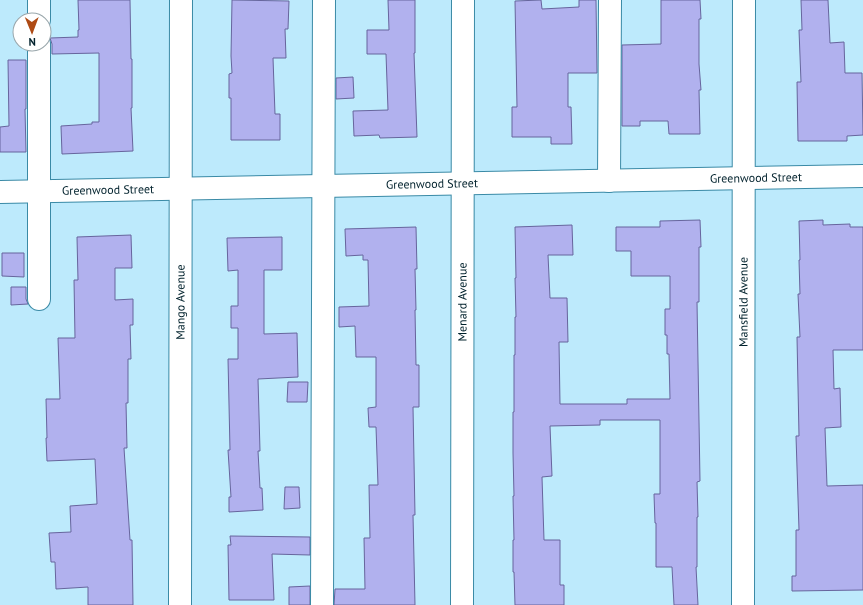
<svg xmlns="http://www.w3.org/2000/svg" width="863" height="605" font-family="'PT Sans',sans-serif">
<rect width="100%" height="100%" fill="#bdeafc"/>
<g fill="#b1b1ee" stroke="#67659d">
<polygon points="78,0 130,0 131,59 132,59 132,108 131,108 133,151 62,154 61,126 92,124 92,122 99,122 99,53 52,54 52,44 50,38 78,37 78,30 79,30"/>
<polygon points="232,0 289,1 288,29 285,29 286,58 273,58 275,114 280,114 280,140 231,140 231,98 229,98 229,74 232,73 231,56"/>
<polygon points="388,0 415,0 415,53 414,53 417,137 380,138 379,135 354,136 353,111 388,110 386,54 367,54 367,30 389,30"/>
<polygon points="541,0 542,9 579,7 579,0 596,0 597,73 568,73 568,107 571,107 572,144 551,144 551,137 512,137 512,107 517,107 515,1"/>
<polygon points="661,0 700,0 701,19 699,19 699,64 701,90 699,90 700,134 669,134 668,121 640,121 640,126 622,126 622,45 661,44"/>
<polygon points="801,0 828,0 830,43 844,42 845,73 862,73 863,135 847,136 847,141 798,141 797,82 801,82 799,30 802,30"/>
<polygon points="8,60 26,60 26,109 25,109 26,152 0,152 0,127 9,126"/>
<polygon points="353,77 354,98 336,99 336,78"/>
<polygon points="700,220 701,247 699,247 699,302 697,302 700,481 697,482 698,517 697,517 697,567 696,567 698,605 674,605 672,567 656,567 656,523 655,523 654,494 660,494 660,420 600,420 600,425 550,426 552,476 542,477 544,540 560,540 560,585 564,585 564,605 515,605 514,572 513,572 513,540 514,540 513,496 514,496 513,453 513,412 514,412 514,355 515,355 515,317 516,317 515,278 516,278 515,227 572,225 573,255 548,255 550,298 567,298 568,342 559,342 560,404 627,404 627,399 670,399 669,354 667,354 667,335 665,335 665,309 670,309 670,276 631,276 631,251 616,251 616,227 660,227 660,221"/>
<polygon points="823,220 823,225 850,224 850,227 863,227 863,350 833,350 834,389 840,388 841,427 825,428 827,486 863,485 863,590 792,591 792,576 796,576 796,530 799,530 796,436 799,436 797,337 800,337 798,294 800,294 799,260 800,260 799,221"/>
<polygon points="416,227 417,269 415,269 416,310 415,310 416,365 419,365 419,407 413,407 415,515 413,515 415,605 334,605 335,589 365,589 364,538 370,538 369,485 378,485 376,427 369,427 368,408 376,407 376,357 356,357 355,326 339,327 339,307 369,306 368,260 363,260 363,255 346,256 345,229"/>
<polygon points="131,235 132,268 115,268 115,300 133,299 133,325 130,325 131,359 128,359 128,403 126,403 127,448 124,448 130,540 132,540 133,605 88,605 88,587 56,589 55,562 51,562 49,533 71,532 70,506 97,504 95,459 47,461 46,438 47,438 46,399 60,399 58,338 75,338 74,280 78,280 77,237"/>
<polygon points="282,237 282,270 264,270 264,334 297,333 298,377 258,379 260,451 258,451 260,488 262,488 263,510 229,512 229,497 231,497 228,450 230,450 228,359 238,359 238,328 231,328 231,306 238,306 238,270 228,271 227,238"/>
<polygon points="2,253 24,253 24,277 2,276"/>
<polygon points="11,287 26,287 26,299 28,304 11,305"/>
<polygon points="288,382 308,382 307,402 287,402"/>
<polygon points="285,487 299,487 300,508 284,509"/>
<polygon points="230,536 310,537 310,555 272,554 274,600 229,600 228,545 231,545"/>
<polygon points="310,586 310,605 289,605 289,587"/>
</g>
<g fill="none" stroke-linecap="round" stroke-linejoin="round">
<g stroke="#3a8aa6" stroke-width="24">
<g id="minor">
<polyline points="39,20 39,0"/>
<polyline points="39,44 39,299"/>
<polyline points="609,181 610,0"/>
<path id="s1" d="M0,192L863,176"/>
<path id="s2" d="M180,605L181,0"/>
<polyline points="322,605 324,0"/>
<path id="s3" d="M462,605L463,0"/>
<path id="s4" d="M743,605L744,0"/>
</g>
</g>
<use href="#minor" stroke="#fff" stroke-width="22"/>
</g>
<g text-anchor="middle" stroke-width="3" stroke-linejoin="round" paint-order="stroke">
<g font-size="12" fill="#00212c" stroke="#fff">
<text dy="4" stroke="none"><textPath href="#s1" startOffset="756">Greenwood Street</textPath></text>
<text dy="4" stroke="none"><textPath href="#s1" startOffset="432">Greenwood Street</textPath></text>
<text dy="4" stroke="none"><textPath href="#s1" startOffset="108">Greenwood Street</textPath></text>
<text dy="4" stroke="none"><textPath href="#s3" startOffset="303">Menard Avenue</textPath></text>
<text dy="4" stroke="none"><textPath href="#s2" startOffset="303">Mango Avenue</textPath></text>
<text dy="4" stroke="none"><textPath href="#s4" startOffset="303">Mansfield Avenue</textPath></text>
</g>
</g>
<g transform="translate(32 32) rotate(179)"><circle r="19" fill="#ffffff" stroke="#99a6ab"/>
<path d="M0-3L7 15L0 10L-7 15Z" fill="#ae4a14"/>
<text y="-6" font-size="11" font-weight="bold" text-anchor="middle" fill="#00212c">N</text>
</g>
</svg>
